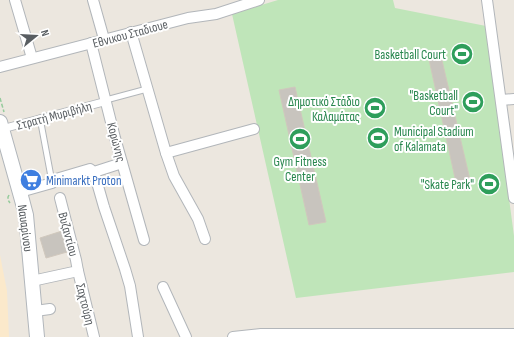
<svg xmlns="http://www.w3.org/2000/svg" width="514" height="337" font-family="'Sofia Sans Condensed',sans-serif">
<rect width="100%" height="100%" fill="#ece7df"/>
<polygon fill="#bfe5b9" points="278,0 393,0 395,8 486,26 514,236 514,272 296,298 232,14"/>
<polygon fill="#fbe9cb" points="0,255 7,291 9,337 0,337"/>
<g fill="#c8c4be" stroke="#d0c8bd">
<polygon points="440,52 471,184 457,187 428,55"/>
<polygon points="295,87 326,222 309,225 279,90"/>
<polygon points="62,231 67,252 46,258 40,238"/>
</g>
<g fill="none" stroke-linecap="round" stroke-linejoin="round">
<g stroke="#b2b6ba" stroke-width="7">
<g id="service">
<polyline points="106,100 147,89"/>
<polyline points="40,118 52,182"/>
</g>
</g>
<g stroke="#b2b6ba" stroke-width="9">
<polyline id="pedestrian" points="2,129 107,101"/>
</g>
<g stroke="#b2b6ba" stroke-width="12">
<g id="minor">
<polyline points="15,0 32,58"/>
<polyline points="93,0 104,39"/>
<polyline points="487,0 514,198"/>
<polyline points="131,32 166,153 174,176 198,219 205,239"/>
<polyline points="91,43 115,138 144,240"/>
<polyline points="0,67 188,18 216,14 259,0"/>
<polyline points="501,100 514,99"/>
<polyline points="166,153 254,129"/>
<polyline points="94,172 104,207 125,269 130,286 138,337"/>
<polyline points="20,192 52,183 56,179 90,169 94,172 122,163"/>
<polyline points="78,271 94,337"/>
<polyline points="32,281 78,271 76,260 60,198"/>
<polyline points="163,287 186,337"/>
<polyline points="35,311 50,309"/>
<polyline points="233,337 261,334 514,334"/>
</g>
</g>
<g stroke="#b1b6bb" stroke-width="16">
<polyline id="secondary" points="0,122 22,200 26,215 37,337"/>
</g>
<g stroke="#95cb9c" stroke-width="1.5" stroke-dasharray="4 2" stroke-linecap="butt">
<polyline points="0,98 4,112"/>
<polyline points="9,195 8,197 8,200 10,203"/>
</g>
<use href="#service" stroke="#fff" stroke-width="5"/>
<use href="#pedestrian" stroke="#fff" stroke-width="7"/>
<use href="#minor" stroke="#fff" stroke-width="10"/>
<use href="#secondary" stroke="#fff" stroke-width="14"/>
</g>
<defs>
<g id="stadium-disc" transform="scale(1.15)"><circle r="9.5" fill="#2e9e5b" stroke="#fff"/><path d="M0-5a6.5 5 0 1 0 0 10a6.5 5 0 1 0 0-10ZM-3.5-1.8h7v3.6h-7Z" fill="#fff"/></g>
<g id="supermarket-disc" transform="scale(1.15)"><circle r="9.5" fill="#3f7fe0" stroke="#fff"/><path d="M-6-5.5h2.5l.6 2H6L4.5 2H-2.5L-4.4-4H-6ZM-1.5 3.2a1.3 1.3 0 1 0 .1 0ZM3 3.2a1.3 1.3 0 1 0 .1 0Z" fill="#fff"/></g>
</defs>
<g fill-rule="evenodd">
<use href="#stadium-disc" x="462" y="54"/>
<use href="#stadium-disc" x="473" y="102"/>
<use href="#stadium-disc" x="375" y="108"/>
<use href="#stadium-disc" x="378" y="138"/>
<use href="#stadium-disc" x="300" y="139"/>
<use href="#supermarket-disc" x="31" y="180"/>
<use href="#stadium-disc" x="489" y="184"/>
</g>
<g text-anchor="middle" stroke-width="4" stroke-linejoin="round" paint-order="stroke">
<g font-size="13" fill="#585d61" stroke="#fff">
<text transform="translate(130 33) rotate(-15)" y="5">Εθνικου Σταδιουe</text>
<text transform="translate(54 115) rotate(-15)" y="5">Στρατή Μυριβήλη</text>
<text transform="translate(117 142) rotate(75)" y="5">Κορώνης</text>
<text transform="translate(26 228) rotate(82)" y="5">Ναυαρίνου</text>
<text transform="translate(69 234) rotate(75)" y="5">Βυζαντίου</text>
<text transform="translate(86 304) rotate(76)" y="5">Σαχτούρη</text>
</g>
<g font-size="13" fill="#27864d" stroke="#fff" text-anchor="end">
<text x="446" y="59">Basketball Court</text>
<text x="458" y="100">"Basketball<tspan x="458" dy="15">Court"</tspan></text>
<text x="360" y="106">Δημοτικό Στάδιο<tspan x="360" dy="15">Καλαμάτας</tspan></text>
<text x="394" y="136" text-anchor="start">Municipal Stadium<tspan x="394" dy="15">of Kalamata</tspan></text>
<text x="300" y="166" text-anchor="middle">Gym Fitness<tspan x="300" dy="15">Center</tspan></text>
<text x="474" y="189">"Skate Park"</text>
</g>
<g font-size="13" fill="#366cbe" stroke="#fff" text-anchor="start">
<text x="46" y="185">Minimarkt Proton</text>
</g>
</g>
<g transform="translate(36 36) rotate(72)" stroke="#ffffff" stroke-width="3" paint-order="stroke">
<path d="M0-3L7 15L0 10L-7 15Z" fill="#585d61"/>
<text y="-6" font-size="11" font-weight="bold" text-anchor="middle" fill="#585d61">N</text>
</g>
</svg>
